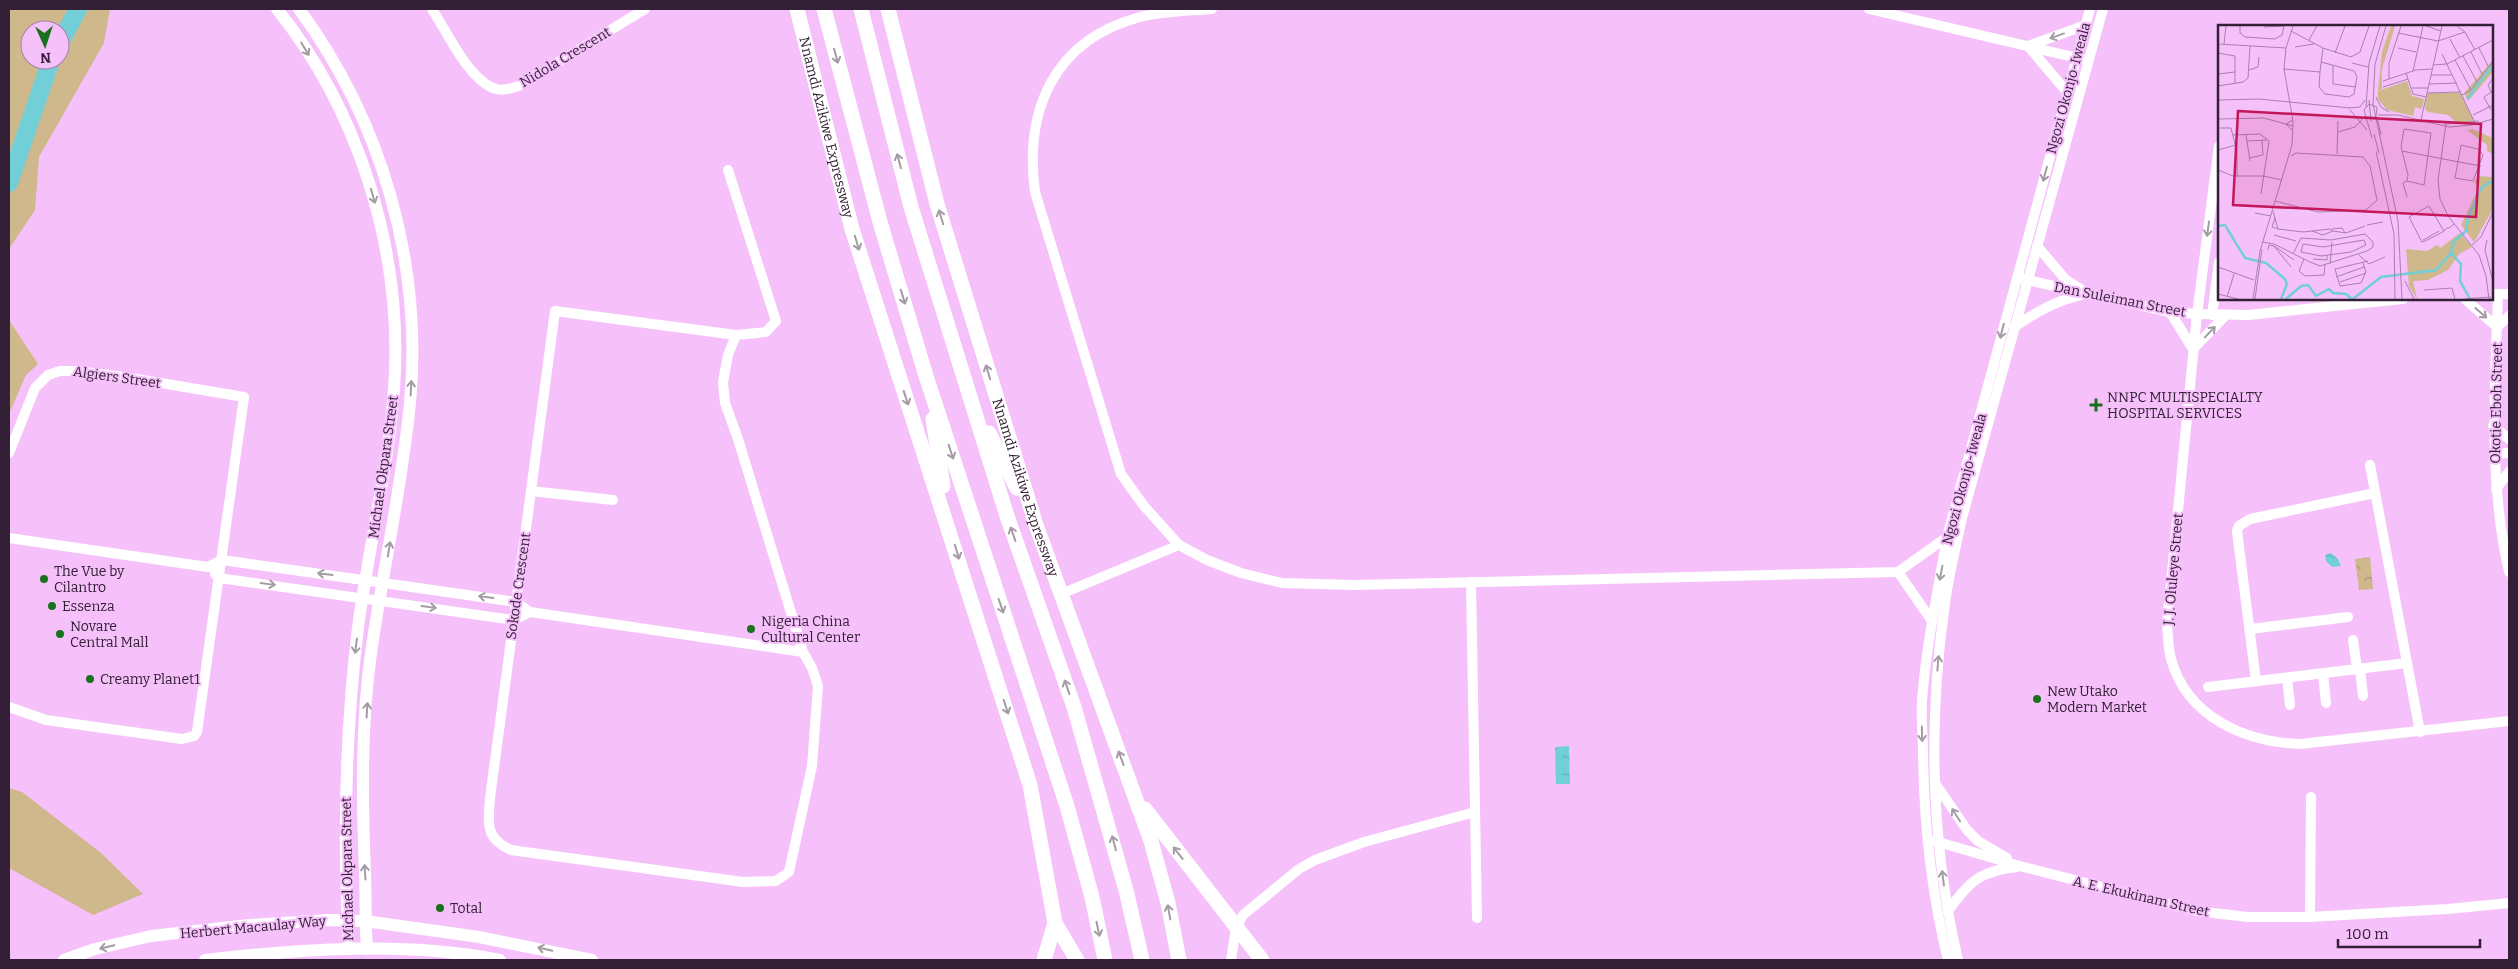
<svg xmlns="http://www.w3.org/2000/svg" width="2518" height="969" font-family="Bitter,serif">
<defs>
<pattern id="forest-crowns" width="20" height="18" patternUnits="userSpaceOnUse" patternTransform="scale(1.25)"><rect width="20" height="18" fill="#ceb88c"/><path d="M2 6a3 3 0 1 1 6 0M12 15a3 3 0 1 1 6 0" fill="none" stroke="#a89573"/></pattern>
<pattern id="water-ripples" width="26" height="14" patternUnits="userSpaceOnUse" patternTransform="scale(1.25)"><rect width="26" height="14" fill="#72cfd8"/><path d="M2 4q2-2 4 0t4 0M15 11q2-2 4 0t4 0" fill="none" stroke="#63b1ba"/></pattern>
</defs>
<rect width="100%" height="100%" fill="#f6c0fb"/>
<g fill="#ceb88c" fill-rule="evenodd">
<path d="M9,9H110L104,43L39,157L35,210L9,249ZM30,30H60V60H30Z"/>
<polygon points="9,320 38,364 26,375 9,414"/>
<polygon points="9,788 22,792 101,853 143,894 93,915 9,868"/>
</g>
<polygon fill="url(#forest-crowns)" points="2370,557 2373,589 2359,590 2355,559"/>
<g fill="url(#water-ripples)">
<polygon points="2331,553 2338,559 2341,566 2332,567 2326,561 2325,555"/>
<polygon points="1569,746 1570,784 1556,784 1555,747"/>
</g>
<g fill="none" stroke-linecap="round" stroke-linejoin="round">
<g stroke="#72cfd8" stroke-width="18">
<polyline points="60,43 78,9"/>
<polyline points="9,183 51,60"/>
</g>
<g stroke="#fff" stroke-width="10">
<path d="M432,9C447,32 468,78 493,88C502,92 511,88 519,86L645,9"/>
<path d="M1212,9C1188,11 1163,11 1140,17C1054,40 1024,110 1035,192L1121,474L1144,506L1179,545L1207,560L1241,573L1282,583L1354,585L1898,572L1947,537"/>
<polyline points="1869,9 2082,59"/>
<polyline points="2067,92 2028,46 2086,25"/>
<path d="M2219,146L2197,314L2167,624C2168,635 2168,648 2171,659C2187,717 2245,742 2300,744L2509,721"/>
<path d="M728,170L776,321L766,332L736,335L555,311L490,798C488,824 485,838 511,850L743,882L776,881L789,872L812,766L818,686L812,668L803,652L738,439L725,403L723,382L728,355L736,335"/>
<polyline points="2037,246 2066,280 2082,290"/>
<polyline points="2022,279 2170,312 2197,314 2248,315 2403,299"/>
<polyline points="2493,294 2509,294"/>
<path d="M2498,294C2495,388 2488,479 2509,572"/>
<polyline points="2465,299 2497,327 2509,316"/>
<polyline points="2170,312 2193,349 2226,315"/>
<polyline points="2212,315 2219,262"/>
<path d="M2014,327C2038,311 2057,300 2085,294"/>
<polyline points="2493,426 2509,439"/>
<polyline points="9,453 35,388 48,375 60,371 78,371 131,378 244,397 197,732 194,736 182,739 46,720 9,707"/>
<polyline points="2495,454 2509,453"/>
<polyline points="2370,465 2420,732"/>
<polyline points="2496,489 2509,472"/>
<polyline points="531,491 613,500"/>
<polyline points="9,538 208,567"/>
<polyline points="208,567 222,560 516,602 530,612 803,652"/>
<polyline points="1898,572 1932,621"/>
<polyline points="215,574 219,578 514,620 530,612"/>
<polyline points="1471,582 1477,918"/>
<polyline points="1061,594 1179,545"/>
<polyline points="2250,629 2348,617"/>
<polyline points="2353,640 2357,669"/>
<polyline points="2360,669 2363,696"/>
<polyline points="2323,673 2326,703"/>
<polyline points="2287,678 2290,705"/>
<polyline points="2256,681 2237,531 2239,526 2250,519 2375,493"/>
<polyline points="2208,687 2407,663"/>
<polyline points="1935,783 1967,830 1978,841 2007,858"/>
<polyline points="1935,841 2020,866 2196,911 2248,917 2310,917 2448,909 2509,903"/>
<path d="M1948,911C1969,882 1979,871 2017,867"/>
<polyline points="2310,917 2311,797"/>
<polyline points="1231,960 1236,928 1243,915 1299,869 1315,860 1364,842 1475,812"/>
<path d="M1948,960C1931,892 1924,825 1923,754C1923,737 1921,719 1922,701C1926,646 1938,591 1947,537L2090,9"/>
<path d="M1958,960C1931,843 1928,722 1945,603C1949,574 1956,546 1962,518L2103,9"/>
</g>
<g stroke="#fff" stroke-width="12">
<path d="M277,9C358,110 400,244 395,372C391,459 369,543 358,628C345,735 343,842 349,949"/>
<path d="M299,9C382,122 423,263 410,403C402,487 383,569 371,653C361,724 362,800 365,872C366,898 365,923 367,949"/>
<polyline points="64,960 95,949 151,936 249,925 328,920 365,921 479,937 592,960"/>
<path d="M205,960C300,949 405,941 500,960"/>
</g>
<g stroke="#fff" stroke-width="15">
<path id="s1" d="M797,9L852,229L1030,785L1055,923L1077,960"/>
<polyline points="824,9 880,222 926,376 1067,806 1092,897 1105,960"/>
<polyline points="861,9 911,207 1007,516 1074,707 1126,890 1142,960"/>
<path id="s2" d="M888,9L937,204L1036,525L1151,841L1168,903L1179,960"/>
<polyline points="933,419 943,486"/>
<polyline points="989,433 1017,488"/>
<polyline points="1145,809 1262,960"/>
<polyline points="1044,960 1055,923"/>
</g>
</g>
<defs><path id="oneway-shaft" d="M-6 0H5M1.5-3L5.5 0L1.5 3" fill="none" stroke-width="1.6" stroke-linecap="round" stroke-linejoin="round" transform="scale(1.25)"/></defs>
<g stroke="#a49ba5">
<use href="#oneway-shaft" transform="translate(2057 36) rotate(160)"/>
<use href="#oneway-shaft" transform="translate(305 49) rotate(59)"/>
<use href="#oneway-shaft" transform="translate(836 56) rotate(75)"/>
<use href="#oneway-shaft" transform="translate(899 161) rotate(-105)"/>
<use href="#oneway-shaft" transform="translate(2045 174) rotate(105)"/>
<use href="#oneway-shaft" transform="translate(373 196) rotate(74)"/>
<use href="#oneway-shaft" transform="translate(941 217) rotate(-107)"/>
<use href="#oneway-shaft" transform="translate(2208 229) rotate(98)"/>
<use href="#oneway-shaft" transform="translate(857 243) rotate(73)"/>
<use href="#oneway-shaft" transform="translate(903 297) rotate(73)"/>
<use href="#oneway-shaft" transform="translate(2481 313) rotate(41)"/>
<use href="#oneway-shaft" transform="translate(2002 331) rotate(104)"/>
<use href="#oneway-shaft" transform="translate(2210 332) rotate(-46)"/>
<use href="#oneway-shaft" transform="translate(988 372) rotate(-107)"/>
<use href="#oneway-shaft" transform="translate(411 388) rotate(-87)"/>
<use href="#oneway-shaft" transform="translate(906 398) rotate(72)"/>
<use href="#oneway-shaft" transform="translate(951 452) rotate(72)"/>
<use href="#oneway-shaft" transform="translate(1013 534) rotate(-109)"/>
<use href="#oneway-shaft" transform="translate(389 549) rotate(-81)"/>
<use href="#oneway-shaft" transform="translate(957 552) rotate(73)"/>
<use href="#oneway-shaft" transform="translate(1941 573) rotate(101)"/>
<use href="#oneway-shaft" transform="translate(325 574) rotate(-173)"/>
<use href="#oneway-shaft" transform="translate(268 584) rotate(8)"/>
<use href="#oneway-shaft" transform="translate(486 597) rotate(-172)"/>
<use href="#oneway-shaft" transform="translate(1001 606) rotate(71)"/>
<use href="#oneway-shaft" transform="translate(429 607) rotate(8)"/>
<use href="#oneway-shaft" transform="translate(356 646) rotate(97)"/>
<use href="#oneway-shaft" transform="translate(1938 663) rotate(-85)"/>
<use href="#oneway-shaft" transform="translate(1067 687) rotate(-109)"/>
<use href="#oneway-shaft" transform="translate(1006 707) rotate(72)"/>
<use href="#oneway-shaft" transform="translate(367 710) rotate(-87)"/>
<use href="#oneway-shaft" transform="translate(1922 734) rotate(89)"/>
<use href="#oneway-shaft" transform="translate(1121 758) rotate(-110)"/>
<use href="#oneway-shaft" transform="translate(1956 815) rotate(-123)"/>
<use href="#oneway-shaft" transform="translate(1114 843) rotate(-105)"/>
<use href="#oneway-shaft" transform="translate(1178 853) rotate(-128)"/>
<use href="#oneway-shaft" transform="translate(365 872) rotate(-93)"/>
<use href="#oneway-shaft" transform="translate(1943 878) rotate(-97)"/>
<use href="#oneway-shaft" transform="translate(1169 912) rotate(-100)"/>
<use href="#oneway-shaft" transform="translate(1098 929) rotate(78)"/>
<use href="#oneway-shaft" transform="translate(107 947) rotate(166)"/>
<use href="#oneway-shaft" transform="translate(545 949) rotate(-167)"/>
</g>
<g fill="#19711d" stroke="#f6c0fb" stroke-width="2">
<path d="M2093.5 397.5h5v5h5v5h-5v5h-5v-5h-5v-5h5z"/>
<circle cx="44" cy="579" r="5"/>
<circle cx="52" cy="606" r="5"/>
<circle cx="751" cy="629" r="5"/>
<circle cx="60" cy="634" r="5"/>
<circle cx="90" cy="679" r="5"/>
<circle cx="2037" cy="699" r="5"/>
<circle cx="440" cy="908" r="5"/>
</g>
<g text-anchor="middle" stroke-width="4" stroke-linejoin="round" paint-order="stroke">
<g font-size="14" fill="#342036" stroke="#f6c0fb">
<text transform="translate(565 57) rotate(-31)" y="5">Nidola Crescent</text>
<text transform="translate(2068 88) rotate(-75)" y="5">Ngozi Okonjo-Iweala</text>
<text dy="5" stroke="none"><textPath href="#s1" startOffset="122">Nnamdi Azikiwe Expressway</textPath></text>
<text transform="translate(2120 299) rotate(11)" y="5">Dan Suleiman Street</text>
<text transform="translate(117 377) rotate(8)" y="5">Algiers Street</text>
<text transform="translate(2496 403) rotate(-89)" y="5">Okotie Eboh Street</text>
<text transform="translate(383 467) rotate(-82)" y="5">Michael Okpara Street</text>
<text transform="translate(1964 479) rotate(-75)" y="5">Ngozi Okonjo-Iweala</text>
<text dy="5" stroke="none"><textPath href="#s2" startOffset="498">Nnamdi Azikiwe Expressway</textPath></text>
<text transform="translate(2173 569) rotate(-85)" y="5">J. J. Oluleye Street</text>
<text transform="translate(518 586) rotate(-82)" y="5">Sokode Crescent</text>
<text transform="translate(347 869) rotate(-91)" y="5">Michael Okpara Street</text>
<text transform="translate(2141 896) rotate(13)" y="5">A. E. Ekukinam Street</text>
<text transform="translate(253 927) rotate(-5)" y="5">Herbert Macaulay Way</text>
</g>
<g font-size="14" fill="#342036" stroke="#f6c0fb" text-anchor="start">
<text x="2107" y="402">NNPC MULTISPECIALTY<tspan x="2107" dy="16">HOSPITAL SERVICES</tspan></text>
<text x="54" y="576">The Vue by<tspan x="54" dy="16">Cilantro</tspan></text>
<text x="62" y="611">Essenza</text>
<text x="761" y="626">Nigeria China<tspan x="761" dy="16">Cultural Center</tspan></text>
<text x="70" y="631">Novare<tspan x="70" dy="16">Central Mall</tspan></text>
<text x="100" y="684">Creamy Planet1</text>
<text x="2047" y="696">New Utako<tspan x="2047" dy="16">Modern Market</tspan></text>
<text x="450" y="913">Total</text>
</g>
</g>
<g transform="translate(2218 25)">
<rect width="275" height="275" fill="#f6c0fb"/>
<path d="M173,1H177L164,44V64L160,66L164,27ZM275,35V47L250,76L246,68ZM254,104L275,113V129L269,126V120L249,105ZM260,151L275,152V184L256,217L243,200L260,164L256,157ZM242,208L254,222L241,229L230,245L210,255L195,256L199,274L191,261L188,224L209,226L219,220L222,223Z" fill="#ceb88c"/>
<path d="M189,56L194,71L206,74L204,84L197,82L195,91L169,85L160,74V66ZM209,68H242L256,96L239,98L230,90L210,87L207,84Z" fill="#ceb88c"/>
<path fill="none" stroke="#72cfd8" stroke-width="2.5" d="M249,74L275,40M0,201L7,200L27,233L48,238L67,254L69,259L63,274M68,274L83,261L90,260L98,271L111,264L115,268L128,269L134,274M135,274L163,252L218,245L233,228M252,274L242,256L243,239L233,228L236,216L248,206L250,193L263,163L275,155"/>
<path fill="none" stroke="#a880ac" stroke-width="1" d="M22,1V8L27,12L57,14L64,10L66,1M168,1L157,39L155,79L180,196L184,274M208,1L223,6M239,1L247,7L257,25M46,2L66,1M73,6L105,23L133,32L142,27L151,1M180,8L220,16L247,7M232,14L242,33M91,15L99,1M0,19L68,23M6,19L8,1M77,22L96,19M180,23L198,27M261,23L270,41M253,27L264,49M0,28L17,31V59M117,28L127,1M224,29L257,98M245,31L259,57M237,35L253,65M134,38L150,42M115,40V59L138,62M215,40L229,39L275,15M66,44L102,47L101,62L107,69L131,72L136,69L139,52L136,46L103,37M31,45L40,42L41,32M195,46L205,1M102,47L105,23M188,48L195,69L208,72M0,49L17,47M213,50H234M171,54V38L183,1M165,56L198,45L214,44M211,59L239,58M0,61L25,57L30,53L32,21M165,62L190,54M194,63H210M273,67L270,60L275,53M209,68L243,67M244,70L253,65L275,36M158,72L163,82L171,87M0,75L41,74L132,83M151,75L153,96M148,82L151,38L162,1M131,83L142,82L147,75M132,85L149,105M273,85L266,72L275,66M160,90H180L231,102L254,100L275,94M255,90L275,80M148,92H158L159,82L151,79L146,85L154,113M159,92L163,110M0,94L46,93L75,101M203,95L224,1M226,99L261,96M228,99L220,155L222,174L230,191L261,230L268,251L271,274H275M0,103H13L19,127V152M74,105L68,99L75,95M120,107L137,102L147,91M156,109L161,128M15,110L42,109L51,116L43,169M28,110L32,136M29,116L49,115M243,120L260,124L265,130L255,156L237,153ZM0,125L18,120M158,126L176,209L177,274M184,126L241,137M119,129L120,96M31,133L45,130L44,115M241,137L263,141M0,145L15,151H45L64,155M189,172L185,158L189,156L190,150L183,122L186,104L213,108L206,160L189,156M57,176L100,187L148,185L159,175L152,141L145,132L78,128L73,131M55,186L60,204L85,207L112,204L115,206M37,188L53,191M57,193L54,202L60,204M149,200L165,197M114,204L124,203L127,208M94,206L105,210L115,206L128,208L147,201M226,206L211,181L191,192L204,217L207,216L219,210L226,206L229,203H231L236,199M56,210L78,216M146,215L148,220L133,227L103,231L83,227L85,219L105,222ZM205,215L221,206M269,215L267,225L275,257M44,217L56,219L92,237L102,241L149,226L155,222V217L147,209L113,215L83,213L75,229M254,220L263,212L275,187M56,221L73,242M50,225L51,220L56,221L76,235M141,230L151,239L167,232M86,234L81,246L87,251L106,250L107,240M95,234L109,235V231M145,238L148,247L143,258L122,261L117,244L150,236M112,239L114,217M0,242L36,255M118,252L146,242M187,256L196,274M122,257L148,248M206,265L234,263L237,274M0,269L20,274M9,272L16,249M35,274L42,226L74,120L75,96L66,44L68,23L75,1M37,274L44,224M246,274L273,272"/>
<path fill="#c2185b" fill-opacity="0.15" stroke="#c2185b" stroke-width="2.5" d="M20,86L263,99L258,192L15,180Z"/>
<rect width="275" height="275" fill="none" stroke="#342036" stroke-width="2.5"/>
</g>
<rect width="2518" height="969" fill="none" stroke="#342036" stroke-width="20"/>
<g transform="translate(45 45) rotate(177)"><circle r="24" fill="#f6c0fb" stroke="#a880ac"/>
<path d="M0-4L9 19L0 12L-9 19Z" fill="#19711d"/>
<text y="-8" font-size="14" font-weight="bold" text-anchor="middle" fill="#342036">N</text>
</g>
<path d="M2338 939v8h142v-8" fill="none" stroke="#342036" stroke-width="2.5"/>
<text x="2346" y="939" font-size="15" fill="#342036" stroke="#f6c0fb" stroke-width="4" paint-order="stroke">100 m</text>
</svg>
